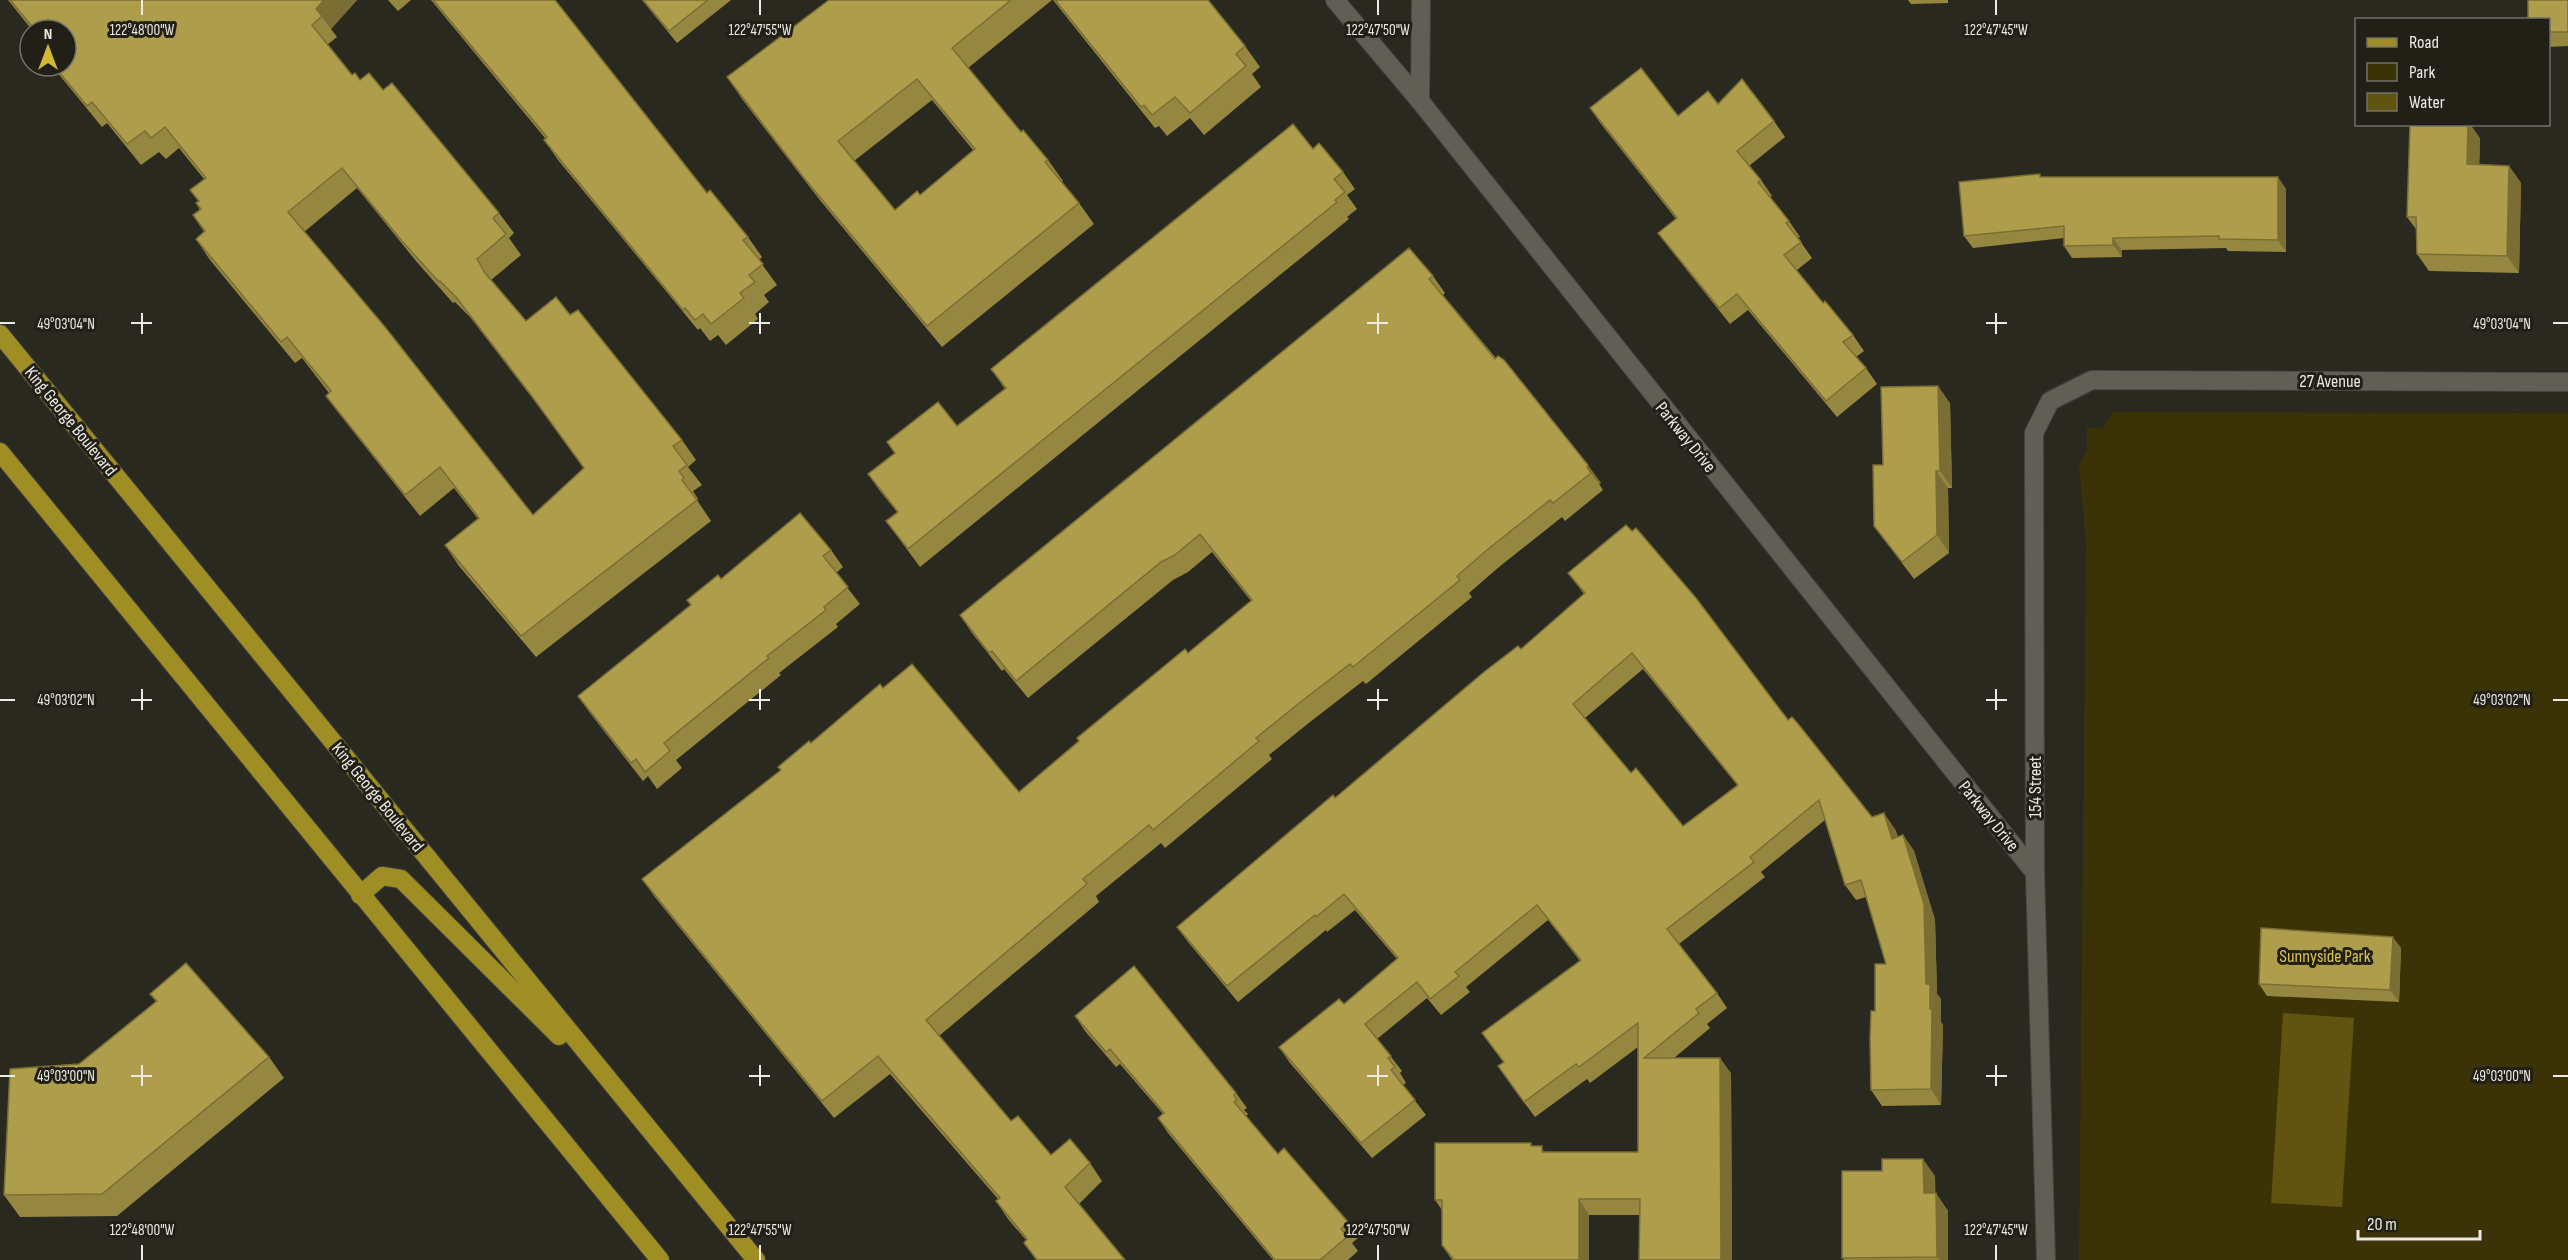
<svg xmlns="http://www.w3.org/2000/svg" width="2568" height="1260" font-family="'Sofia Sans Condensed',sans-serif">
<rect width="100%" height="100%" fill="#2a2920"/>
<polygon fill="#3b3307" points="2113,412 2568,413 2568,1260 2079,1260 2086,543 2079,464 2087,451 2087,428 2102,429"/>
<polygon fill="#605410" points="2283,1013 2354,1018 2342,1207 2271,1203"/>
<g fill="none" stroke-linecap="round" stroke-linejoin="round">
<g stroke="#47453e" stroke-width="20">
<g id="street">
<polyline points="1335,0 1420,101 2035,873"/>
<polyline points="1420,101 1421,0"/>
<polyline points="2046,1260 2035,873 2034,433 2050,401 2092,380 2568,382"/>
</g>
</g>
<g stroke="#47453e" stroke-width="20">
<g id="primary">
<polyline points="0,334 756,1260"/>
<polyline points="0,452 660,1260"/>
<polyline points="360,895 382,876 401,879 559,1036"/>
</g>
</g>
<use href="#street" stroke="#615f55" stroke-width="18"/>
<use href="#primary" stroke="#9f8e23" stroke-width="18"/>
</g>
<g fill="#968740" fill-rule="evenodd">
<path d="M8,0H357L331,29L337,37L327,45L352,75L360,80L383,90L499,213L514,233L509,238L521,255L491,280L526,321L570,315L682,440L696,460L688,467L702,485L693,491L698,499L697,500L711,521L536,657L459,566L445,545L478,519L454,488L420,516L341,416L326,396L329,393L302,358L295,363L210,260L196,239L204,232L193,215L200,210L196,203L198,201L190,190L204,179L179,148L166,159L159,152L141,165L107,123L102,127L52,66H66V30H32ZM357,188L416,261L453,303L455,302L470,317L546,416L584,469L533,515L304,232Z"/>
<polygon points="388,0 411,0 398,11"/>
<polygon points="431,0 555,0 707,193 748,237 762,257 759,260 777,285 764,295 769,302 755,314 758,319 726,345 718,335 710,341 700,328 698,330 558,160 544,140 545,138"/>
<polygon points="642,0 731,0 677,43"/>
<path d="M829,0H1052L968,68L1021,132L1048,160L1063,181L1062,182L1079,203L1094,224L942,347L819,199L742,99L727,77ZM932,100L973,150L920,195L895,210L854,161Z"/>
<polygon points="1053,0 1208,0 1245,46 1260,67 1252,74 1261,87 1204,135 1190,118 1167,136 1159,126 1155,128"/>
<polygon points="1908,0 1948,0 1948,3 1911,4"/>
<polygon points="2568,0 2568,46 2548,47 2548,20"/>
<polygon points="1718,104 1774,121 1785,137 1749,166 1761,180 1772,196 1770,197 1789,221 1800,237 1798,238 1812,258 1797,270 1823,303 1853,335 1864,351 1856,357 1866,368 1877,384 1837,417 1748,310 1730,324 1670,249 1658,233 1676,219 1601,124 1590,108 1678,116"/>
<polygon points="2480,138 2479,164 2509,166 2521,183 2519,273 2429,271 2417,254 2416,229 2407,217"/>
<polygon points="1313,149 1343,172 1355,189 1347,195 1357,209 1347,217 1349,219 920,567 886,521 897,512 880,491 868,474 895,453 887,442 957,426 1005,389 991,369"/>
<polygon points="2043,177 2286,189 2286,252 2228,251 2226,248 2122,250 2122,257 2072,258 2064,246 2064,238 1973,248 1964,236"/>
<polygon points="1433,276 1445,293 1443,295 1601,483 1599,484 1603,490 1565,521 1562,517 1499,567 1469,593 1472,597 1366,684 1363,681 1310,722 1269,755 1272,759 1165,848 1161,843 1096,896 1099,902 939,1036 1011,1121 1051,1155 1090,1163 1102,1181 1079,1204 1125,1260 1036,1260 1024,1243 1026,1240 1008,1219 996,1201 998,1199 890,1074 834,1118 654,896 642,879 781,770 778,767 883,688 1019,792 1251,601 1212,552 1188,572 1173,580 1028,698 1004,669 1002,671 972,633 960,615"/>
<polygon points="1950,403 1952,488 1948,488 1949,553 1914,579 1874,526 1883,465"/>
<polygon points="831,550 843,567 836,573 860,604 836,624 838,627 779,673 781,675 676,760 682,768 657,789 648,776 643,781 590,713 578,696 690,605 721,579"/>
<path d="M1568,573L1788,720L1872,817L1895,829L1898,837L1903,835L1914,851L1935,920L1937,994L1941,999V1022L1943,1025L1941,1105L1882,1106L1871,1090L1875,1011L1886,964L1866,897L1856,900L1845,885L1825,820L1761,872L1765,877L1679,944L1717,993L1727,1008L1707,1024L1710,1028L1674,1058L1731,1073L1732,1260H1639L1640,1215H1589V1260H1452L1442,1245V1210L1435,1200L1533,1146L1546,1152H1638V1047L1590,1083L1587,1079L1535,1117L1509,1082L1504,1063L1482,1033L1580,961L1548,920L1466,987L1470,992L1441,1015L1427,998L1377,1039L1402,1071L1400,1073L1406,1083L1403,1085L1426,1115L1372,1158L1290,1063L1279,1047L1344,1004L1397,959L1355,910L1327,932L1326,930L1238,1002L1188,942L1177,927L1521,649L1584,594ZM1643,669L1737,785L1683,826L1631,773L1585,718Z"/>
<polygon points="2401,948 2399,1002 2267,996 2259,984"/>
<polygon points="150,994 269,1057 284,1078 117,1216 20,1217 4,1195 79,1064 156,1002"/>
<polygon points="1075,1016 1236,1093 1247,1108 1244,1110 1248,1114 1246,1116 1278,1154 1348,1222 1359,1237 1352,1243 1358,1251 1348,1260 1273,1260 1168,1133 1158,1118 1163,1114 1120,1064 1116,1067 1085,1031"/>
<polygon points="1935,1176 1935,1193 1948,1211 1948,1260 1844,1260 1842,1258"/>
</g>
<g fill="#7a6e34">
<polygon points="324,0 357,0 331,29 316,9"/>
<polygon points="2468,124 2470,124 2480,138 2479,181 2467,164"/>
<polygon points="2509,166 2521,183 2519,273 2507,256"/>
<polygon points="2278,177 2286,189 2286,252 2278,240"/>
<polygon points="2113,238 2122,250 2122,257 2113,245"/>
<polygon points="1938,386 1950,403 1952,488 1940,471"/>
<polygon points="1588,465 1601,483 1599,484 1587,467"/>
<polygon points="1936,471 1948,488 1949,553 1937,535"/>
<polygon points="1884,813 1895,829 1903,854 1892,839"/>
<polygon points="1903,835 1914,851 1935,920 1937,994 1941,999 1941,1022 1943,1025 1941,1105 1931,1089 1930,1009"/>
<polygon points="2393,937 2401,948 2399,1002 2390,990"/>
<polygon points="1720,1058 1731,1073 1732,1260 1721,1260"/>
<polygon points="1923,1159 1935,1176 1936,1211 1924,1193"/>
<polygon points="1936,1193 1948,1211 1948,1260 1939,1260 1937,1257"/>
<polygon points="1579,1199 1589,1215 1589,1260 1579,1260"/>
</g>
<g fill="#ae9d4a" stroke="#7a6e34" stroke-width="1.5" fill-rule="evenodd">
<path d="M10,0H324L316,9L322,16L312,25L352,75L355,73L360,80L369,73L383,90L392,83L499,213L493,218L506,234L477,259L485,273L526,321L556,297L570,315L578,310L682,440L673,446L687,465L679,471L684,478L682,480L697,500L521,636L445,545L479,518L440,467L405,495L326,396L331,391L287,337L281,342L196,239L205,231L193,215L201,209L196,203L199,201L190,190L206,178L165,127L151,138L145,131L127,144L92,102L87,106L54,66H66V30H35ZM342,168L401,240L439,282L440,281L456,297L531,395L584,468L533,515L385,327L288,212Z"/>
<polygon points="433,0 555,0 707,193 710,190 748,237 743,240 763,264 749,275 755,282 740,293 744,298 711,324 703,314 695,320 685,308 683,310 544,140 547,137"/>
<polygon points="643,0 708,0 669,31"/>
<path d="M829,0H1011L952,48L1021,132L1023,130L1048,160L1045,162L1079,203L927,326L804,178L727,77ZM917,79L975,149L920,195L917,191L895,210L838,141Z"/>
<polygon points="1055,0 1208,0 1245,46 1236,54 1246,66 1190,113 1175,97 1152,115 1144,105 1141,107"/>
<polygon points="2528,0 2568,0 2568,32 2548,32 2548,20 2528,20"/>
<polygon points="1641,68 1678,116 1708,91 1718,104 1742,79 1774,121 1737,151 1761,180 1758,182 1789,221 1786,223 1801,242 1784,255 1823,303 1825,301 1853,335 1843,342 1866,368 1826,401 1737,294 1719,308 1658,233 1677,218 1590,108"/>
<polygon points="1293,124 1313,149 1319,143 1343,172 1334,179 1345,192 1335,200 1337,202 908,549 886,521 898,512 868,474 895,453 887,442 938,402 957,426 1006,388 991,369"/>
<polygon points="2410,124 2468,124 2467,164 2509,166 2507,256 2417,254 2416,217 2407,217"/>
<polygon points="2040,174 2040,177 2278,177 2278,240 2219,239 2219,236 2113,238 2113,245 2064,246 2064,226 1964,236 1959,182"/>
<polygon points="1409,248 1433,276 1429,279 1495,359 1498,356 1504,360 1588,465 1587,467 1591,473 1553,503 1550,500 1487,550 1457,576 1460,580 1353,667 1350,664 1298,704 1256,738 1259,741 1153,830 1149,825 1083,879 1087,884 926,1020 1011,1121 1018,1116 1051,1155 1070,1139 1090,1163 1065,1187 1125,1260 1037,1260 1024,1243 1027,1239 996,1201 1000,1198 878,1056 822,1101 642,879 781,770 778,767 809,741 811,743 880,684 883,688 912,664 1019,792 1079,741 1077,738 1185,649 1188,653 1252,600 1200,534 1175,555 1161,562 1016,681 992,651 989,653 960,615"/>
<polygon points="1938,386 1940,471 1936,471 1937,535 1902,562 1874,526 1873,465 1883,465 1881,387"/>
<polygon points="800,513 831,550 823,556 848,587 824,607 826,610 767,656 769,658 664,743 670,751 645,772 636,759 631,763 578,696 691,605 687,600 718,575 721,579"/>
<path d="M1626,525L1632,531L1636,528L1696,598L1788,720L1792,717L1799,725L1872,817L1884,813L1892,839L1903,835L1924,904L1926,984H1930V1009H1932L1931,1089L1871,1090L1870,1039L1871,1011H1875V964H1886L1861,880L1845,885L1819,800L1750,857L1754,862L1667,929L1717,993L1696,1009L1699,1013L1644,1058H1720L1721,1260H1639L1640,1199H1579V1260H1454L1442,1245V1200H1435V1143H1531V1146H1542V1152H1638V1023L1579,1067L1576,1064L1524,1102L1498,1066L1504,1062L1482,1033L1581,960L1537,905L1455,972L1459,976L1430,999L1417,982L1365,1024L1391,1056L1388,1058L1395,1067L1391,1070L1415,1100L1361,1143L1279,1047L1339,999L1344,1004L1398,958L1344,894L1316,917L1315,915L1227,986L1177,927L1333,795L1335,798L1484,672L1518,646L1521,649L1585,593L1568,573ZM1632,653L1738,785L1683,826L1636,768L1631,773L1573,704Z"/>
<polygon points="2261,928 2393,937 2390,990 2259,984"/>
<polygon points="186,963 269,1057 102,1194 4,1195 10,1069 79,1064 157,1001 150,994"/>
<polygon points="1134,966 1236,1093 1234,1095 1237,1100 1234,1102 1278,1154 1284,1148 1348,1222 1341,1229 1348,1236 1320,1260 1275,1260 1158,1118 1164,1113 1110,1049 1106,1052 1075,1016"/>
<polygon points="1882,1159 1923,1159 1924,1193 1936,1193 1937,1257 1842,1258 1842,1171 1882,1171"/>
</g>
<path fill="none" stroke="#ebeae4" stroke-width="2" d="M142,0V15M760,0V15M1378,0V15M1996,0V15M142,313V334M760,313V334M1378,313V334M1996,313V334M0,323H15M131,323H152M749,323H770M1367,323H1388M1986,323H2007M2553,323H2568M142,689V710M760,689V710M1378,689V710M1996,689V710M0,700H15M131,700H152M749,700H770M1367,700H1388M1986,700H2007M2553,700H2568M142,1065V1086M760,1065V1086M1378,1065V1086M1996,1065V1086M0,1076H15M131,1076H152M749,1076H770M1367,1076H1388M1986,1076H2007M2553,1076H2568M142,1245V1260M760,1245V1260M1378,1245V1260M1996,1245V1260"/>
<g text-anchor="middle" stroke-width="6" stroke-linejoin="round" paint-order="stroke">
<g font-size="18" fill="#ebeae4" stroke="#211f16">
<text x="2330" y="387">27 Avenue</text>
<text transform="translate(71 421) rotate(51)" y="6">King George Boulevard</text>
<text transform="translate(1686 437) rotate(51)" y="6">Parkway Drive</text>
<text transform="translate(2035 787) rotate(-90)" y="6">154 Street</text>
<text transform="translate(378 797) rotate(51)" y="6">King George Boulevard</text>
<text transform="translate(1989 816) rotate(51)" y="6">Parkway Drive</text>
</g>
<g font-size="18" fill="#dcc653" stroke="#211f16">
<text x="2325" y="962">Sunnyside Park</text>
</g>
</g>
<g font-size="15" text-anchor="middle" fill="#ebeae4" stroke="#211f16" stroke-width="6" stroke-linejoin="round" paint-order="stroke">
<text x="142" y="35">122°48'00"W</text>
<text x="760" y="35">122°47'55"W</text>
<text x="1378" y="35">122°47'50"W</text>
<text x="1996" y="35">122°47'45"W</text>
<text x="66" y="329">49°03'04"N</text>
<text x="2502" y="329">49°03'04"N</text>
<text x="66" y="705">49°03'02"N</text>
<text x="2502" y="705">49°03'02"N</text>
<text x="66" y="1081">49°03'00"N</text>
<text x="2502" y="1081">49°03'00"N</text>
<text x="142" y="1235">122°48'00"W</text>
<text x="760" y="1235">122°47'55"W</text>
<text x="1378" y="1235">122°47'50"W</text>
<text x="1996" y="1235">122°47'45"W</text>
</g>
<rect x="2355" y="18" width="195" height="108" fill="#211f16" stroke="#727068" stroke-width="1.5"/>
<rect x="2367" y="38" width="30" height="9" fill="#9f8e23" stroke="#727068" stroke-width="1.5"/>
<text x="2409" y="48" font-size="18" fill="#ebeae4">Road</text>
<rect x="2367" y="63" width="30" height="18" fill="#3b3307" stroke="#727068" stroke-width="1.5"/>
<text x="2409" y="78" font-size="18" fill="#ebeae4">Park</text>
<rect x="2367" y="93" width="30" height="18" fill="#605410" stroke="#727068" stroke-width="1.5"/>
<text x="2409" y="108" font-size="18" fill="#ebeae4">Water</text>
<g transform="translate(48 48)"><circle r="28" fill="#211f16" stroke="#727068" stroke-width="1.5"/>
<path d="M0-4.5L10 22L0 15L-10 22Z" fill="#d0b837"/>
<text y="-9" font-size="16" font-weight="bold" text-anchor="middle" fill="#ebeae4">N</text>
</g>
<path d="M2358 1230v9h122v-9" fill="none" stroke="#ebeae4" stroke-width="3"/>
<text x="2367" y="1230" font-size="18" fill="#ebeae4" stroke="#211f16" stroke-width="4.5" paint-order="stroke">20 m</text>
</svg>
